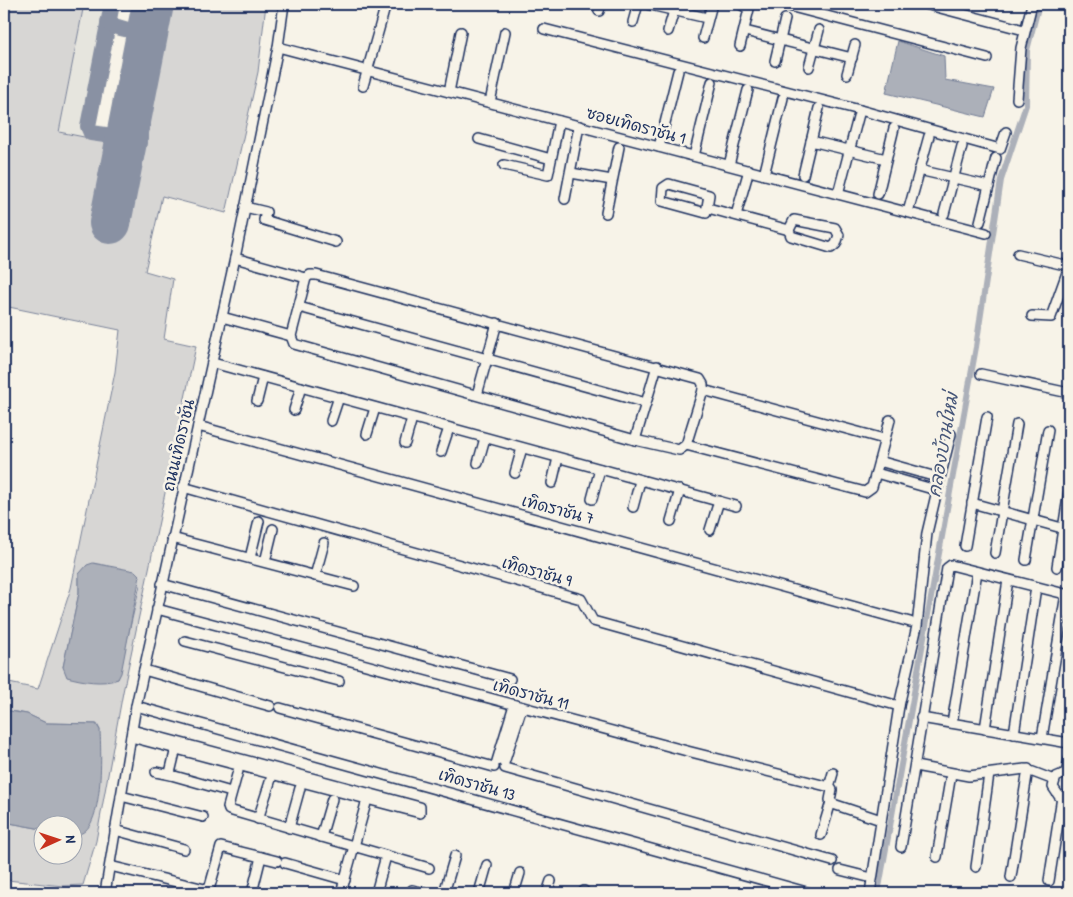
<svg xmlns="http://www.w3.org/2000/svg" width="1073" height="897" font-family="'Patrick Hand','Playpen Sans Thai',sans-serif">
<rect width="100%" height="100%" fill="#f7f3e8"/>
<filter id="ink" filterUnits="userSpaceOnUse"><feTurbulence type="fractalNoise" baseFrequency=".02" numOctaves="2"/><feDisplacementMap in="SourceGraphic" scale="10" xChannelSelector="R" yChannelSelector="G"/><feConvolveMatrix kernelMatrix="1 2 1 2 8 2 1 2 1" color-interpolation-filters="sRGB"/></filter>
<g filter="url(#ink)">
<polygon fill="#e6e5de" points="84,4 116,4 113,21 137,26 135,38 112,34 94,124 118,129 114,143 59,132"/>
<path fill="#d7d6d4" stroke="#798299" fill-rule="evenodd" d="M4,4H84L59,132L114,143L99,224L121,229L165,4H266L258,72L226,213L162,196L145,271L173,279L164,339L196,346L123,692L96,841L83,885L63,886L7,880L4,881V822L42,829V854H72L73,834L77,835L100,730L97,724L46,723L27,714L4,710V682L38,689L71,588L115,372L120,330L4,306ZM79,574L140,585L118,679L63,667L79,593Z"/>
<g fill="#acb0b9" stroke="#727c95">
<polygon points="898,41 944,56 945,80 994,89 985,117 886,93"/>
<path d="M93,563L135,571L140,576L121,673L118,679C103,685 82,681 67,677L63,667L79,593V574L87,565Z"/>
<path d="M4,710L27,714L46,723L96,724L100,730C101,751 105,840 73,834L72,824H42V829L4,822Z"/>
</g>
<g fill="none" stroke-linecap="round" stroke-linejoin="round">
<polyline stroke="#acb0b9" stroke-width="6" points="878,893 976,347 1001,180 1026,105 1027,50 1039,4"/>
<g stroke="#8991a3" stroke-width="16">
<polyline points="112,4 88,126 91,133 119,137 125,145"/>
<path d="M108,22C119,32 136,27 146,38"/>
</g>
<polyline stroke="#8991a3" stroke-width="42" points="110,223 153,4"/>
<g stroke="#1b2f5e" stroke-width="12">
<g id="minor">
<polyline points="646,4 707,18"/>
<polyline points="740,4 749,9 740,46"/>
<polyline points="781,4 987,58"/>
<polyline points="925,4 1024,30"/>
<polyline points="599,11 601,4"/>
<polyline points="633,22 638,4"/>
<polyline points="544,29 860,110 1000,149 1006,132"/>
<polyline points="668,31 676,4"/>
<polyline points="745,31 852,58"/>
<polyline points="703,38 712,4"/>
<polyline points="278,47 986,233"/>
<polyline points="775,61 785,19"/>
<polyline points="809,67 819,30"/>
<polyline points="847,74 855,45"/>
<polyline points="363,86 386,4"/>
<polyline points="449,92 461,32"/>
<polyline points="1017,99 1021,48 1032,4"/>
<polyline points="490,102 505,32"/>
<polyline points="479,139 551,159"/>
<polyline points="811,141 886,159"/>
<polyline points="659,147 678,71"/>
<polyline points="694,156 712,82"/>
<polyline points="504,165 548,175 559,121"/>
<polyline points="729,165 748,90"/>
<polyline points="919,170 989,186"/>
<polyline points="571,173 612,180"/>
<polyline points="764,175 783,98"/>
<polyline points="803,175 819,108"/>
<polygon points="669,184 709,195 706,213 662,201 663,188"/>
<polyline points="838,194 860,110"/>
<polyline points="878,194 894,128"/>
<polyline points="565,199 579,126"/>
<polyline points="245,207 266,212 264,220 336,242"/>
<polyline points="708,208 789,230"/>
<polyline points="908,212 929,136"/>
<polyline points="606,213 619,147"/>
<polyline points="944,214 962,146"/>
<polyline points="736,215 749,170"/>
<polygon points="794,220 835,228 839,235 836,244 831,248 791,236 789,230"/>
<polyline points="980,222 996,158"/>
<polyline points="1018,254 1069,266"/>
<polyline points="235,258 306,278"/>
<polygon points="310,275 316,275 700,379 703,384 703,390 686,445 679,450 635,440 294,344 291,336 306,278"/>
<polyline points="299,307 646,403"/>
<polyline points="1032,316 1051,317 1069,267"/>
<polyline points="222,317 291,336"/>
<polyline points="213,363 736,506"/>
<polyline points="981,374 1069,393"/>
<polyline points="703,390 884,439"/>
<polyline points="477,395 497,323"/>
<polyline points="257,401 263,377"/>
<polyline points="294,410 301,387"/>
<polyline points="331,421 339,397"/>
<polyline points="198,426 910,622"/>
<polyline points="367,434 375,408"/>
<polyline points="635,440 657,366"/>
<polyline points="405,443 412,418"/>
<polyline points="686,445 865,492 872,487 890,420"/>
<polyline points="441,452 449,428"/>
<polyline points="478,463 485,438"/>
<polyline points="515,473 522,448"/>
<polyline points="876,473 936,490"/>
<polyline points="940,478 951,434"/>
<polyline points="552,483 558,458"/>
<polyline points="183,487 581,599 593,621 899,706"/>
<polyline points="592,499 600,469"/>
<polyline points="972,503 1069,530"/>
<polyline points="633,507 640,481"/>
<polyline points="671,521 680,490"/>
<polyline points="710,530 719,501"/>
<polyline points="172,538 354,586"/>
<polyline points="965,546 987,417"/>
<polyline points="995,553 1017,424"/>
<polyline points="250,558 259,521"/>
<polyline points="1026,560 1048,430"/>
<polyline points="265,562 273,529"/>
<polyline points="1057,567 1069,491"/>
<polyline points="315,576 324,543"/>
<polyline points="162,584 510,679"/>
<polyline points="157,609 687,751 830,787 832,790 830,800 833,804 881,820"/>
<polyline points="185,641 339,681"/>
<polyline points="144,670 270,706"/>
<polyline points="136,706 810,893"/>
<polyline points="280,708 494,767"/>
<polyline points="921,718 1069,743"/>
<polyline points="952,723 977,572"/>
<polyline points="985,729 1008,580"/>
<polyline points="1014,734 1036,587"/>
<polyline points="131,737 420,813 420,807 132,730"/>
<polyline points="1042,738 1066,594"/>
<polyline points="177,744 170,773 171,775 231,792"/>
<polyline points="497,761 514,705"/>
<polyline points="504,763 522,707"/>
<polyline points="915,766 969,776 1025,769 1054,780"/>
<polyline points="505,768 832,861"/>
<polyline points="238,771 228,807 229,810 429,868"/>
<polyline points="156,772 171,775"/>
<polyline points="1066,773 1069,760"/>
<polyline points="1069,774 1063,774 1056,777 1053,787 1059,796 1069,797"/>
<polyline points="829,787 833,773"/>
<polyline points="121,796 203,817"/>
<polyline points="258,819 271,779"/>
<polyline points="289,828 300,788"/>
<polyline points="115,830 184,849"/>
<polyline points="821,835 831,802"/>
<polyline points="321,837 332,799"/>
<polyline points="901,847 947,568 951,565 1069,595"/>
<polyline points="937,857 951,774"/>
<polyline points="285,863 345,880"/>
<polyline points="110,866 205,889 210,886 221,847 277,861"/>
<polyline points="976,867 989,774"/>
<polyline points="840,870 872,878"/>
<polyline points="1011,877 1028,769"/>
<polyline points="1049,881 1062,797"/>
<polyline points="105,893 136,706 235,258 278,47 284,4"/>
<polyline points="252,893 261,857"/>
<polyline points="341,893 368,796"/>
<polyline points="376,893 386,856"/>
<polyline points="410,893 412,890 425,893"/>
<polyline points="444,893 455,856"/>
<polyline points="479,893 487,865"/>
<polyline points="514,893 520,873"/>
<polyline points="547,893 551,881"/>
<polyline points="583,893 584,891"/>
<polyline points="870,893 899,706 917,626 927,533 940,478 879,461"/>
</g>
</g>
<use href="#minor" stroke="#f7f3e8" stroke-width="9"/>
</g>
</g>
<g text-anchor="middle" stroke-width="5" stroke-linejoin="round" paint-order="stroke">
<g font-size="16" fill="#1b2f5e" stroke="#f7f3e8">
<text transform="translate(636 125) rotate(15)" y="6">ซอยเทิดราชัน 1</text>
<text transform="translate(178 445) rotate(-77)" y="6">ถนนเทิดราชัน</text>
<text transform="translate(558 509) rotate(15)" y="6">เทิดราชัน 7</text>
<text transform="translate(537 571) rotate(16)" y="6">เทิดราชัน 9</text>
<text transform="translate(531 694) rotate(15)" y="6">เทิดราชัน 11</text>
<text transform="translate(477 784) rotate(16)" y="6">เทิดราชัน 13</text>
</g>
<g font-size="18" font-style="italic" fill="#465679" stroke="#f7f3e8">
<text transform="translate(943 445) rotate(-80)" y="6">คลองบ้านใหม่</text>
</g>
</g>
<rect width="1073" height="897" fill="none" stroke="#f7f3e8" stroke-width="20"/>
<rect x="10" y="10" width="1053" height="877" fill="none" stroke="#1b2f5e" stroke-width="2" filter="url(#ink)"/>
<g transform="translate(58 840) rotate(87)"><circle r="24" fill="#f7f3e8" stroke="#9fa5b1"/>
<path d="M0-4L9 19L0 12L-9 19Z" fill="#c8321e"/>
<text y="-8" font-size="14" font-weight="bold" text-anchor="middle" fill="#1b2f5e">N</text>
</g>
</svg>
